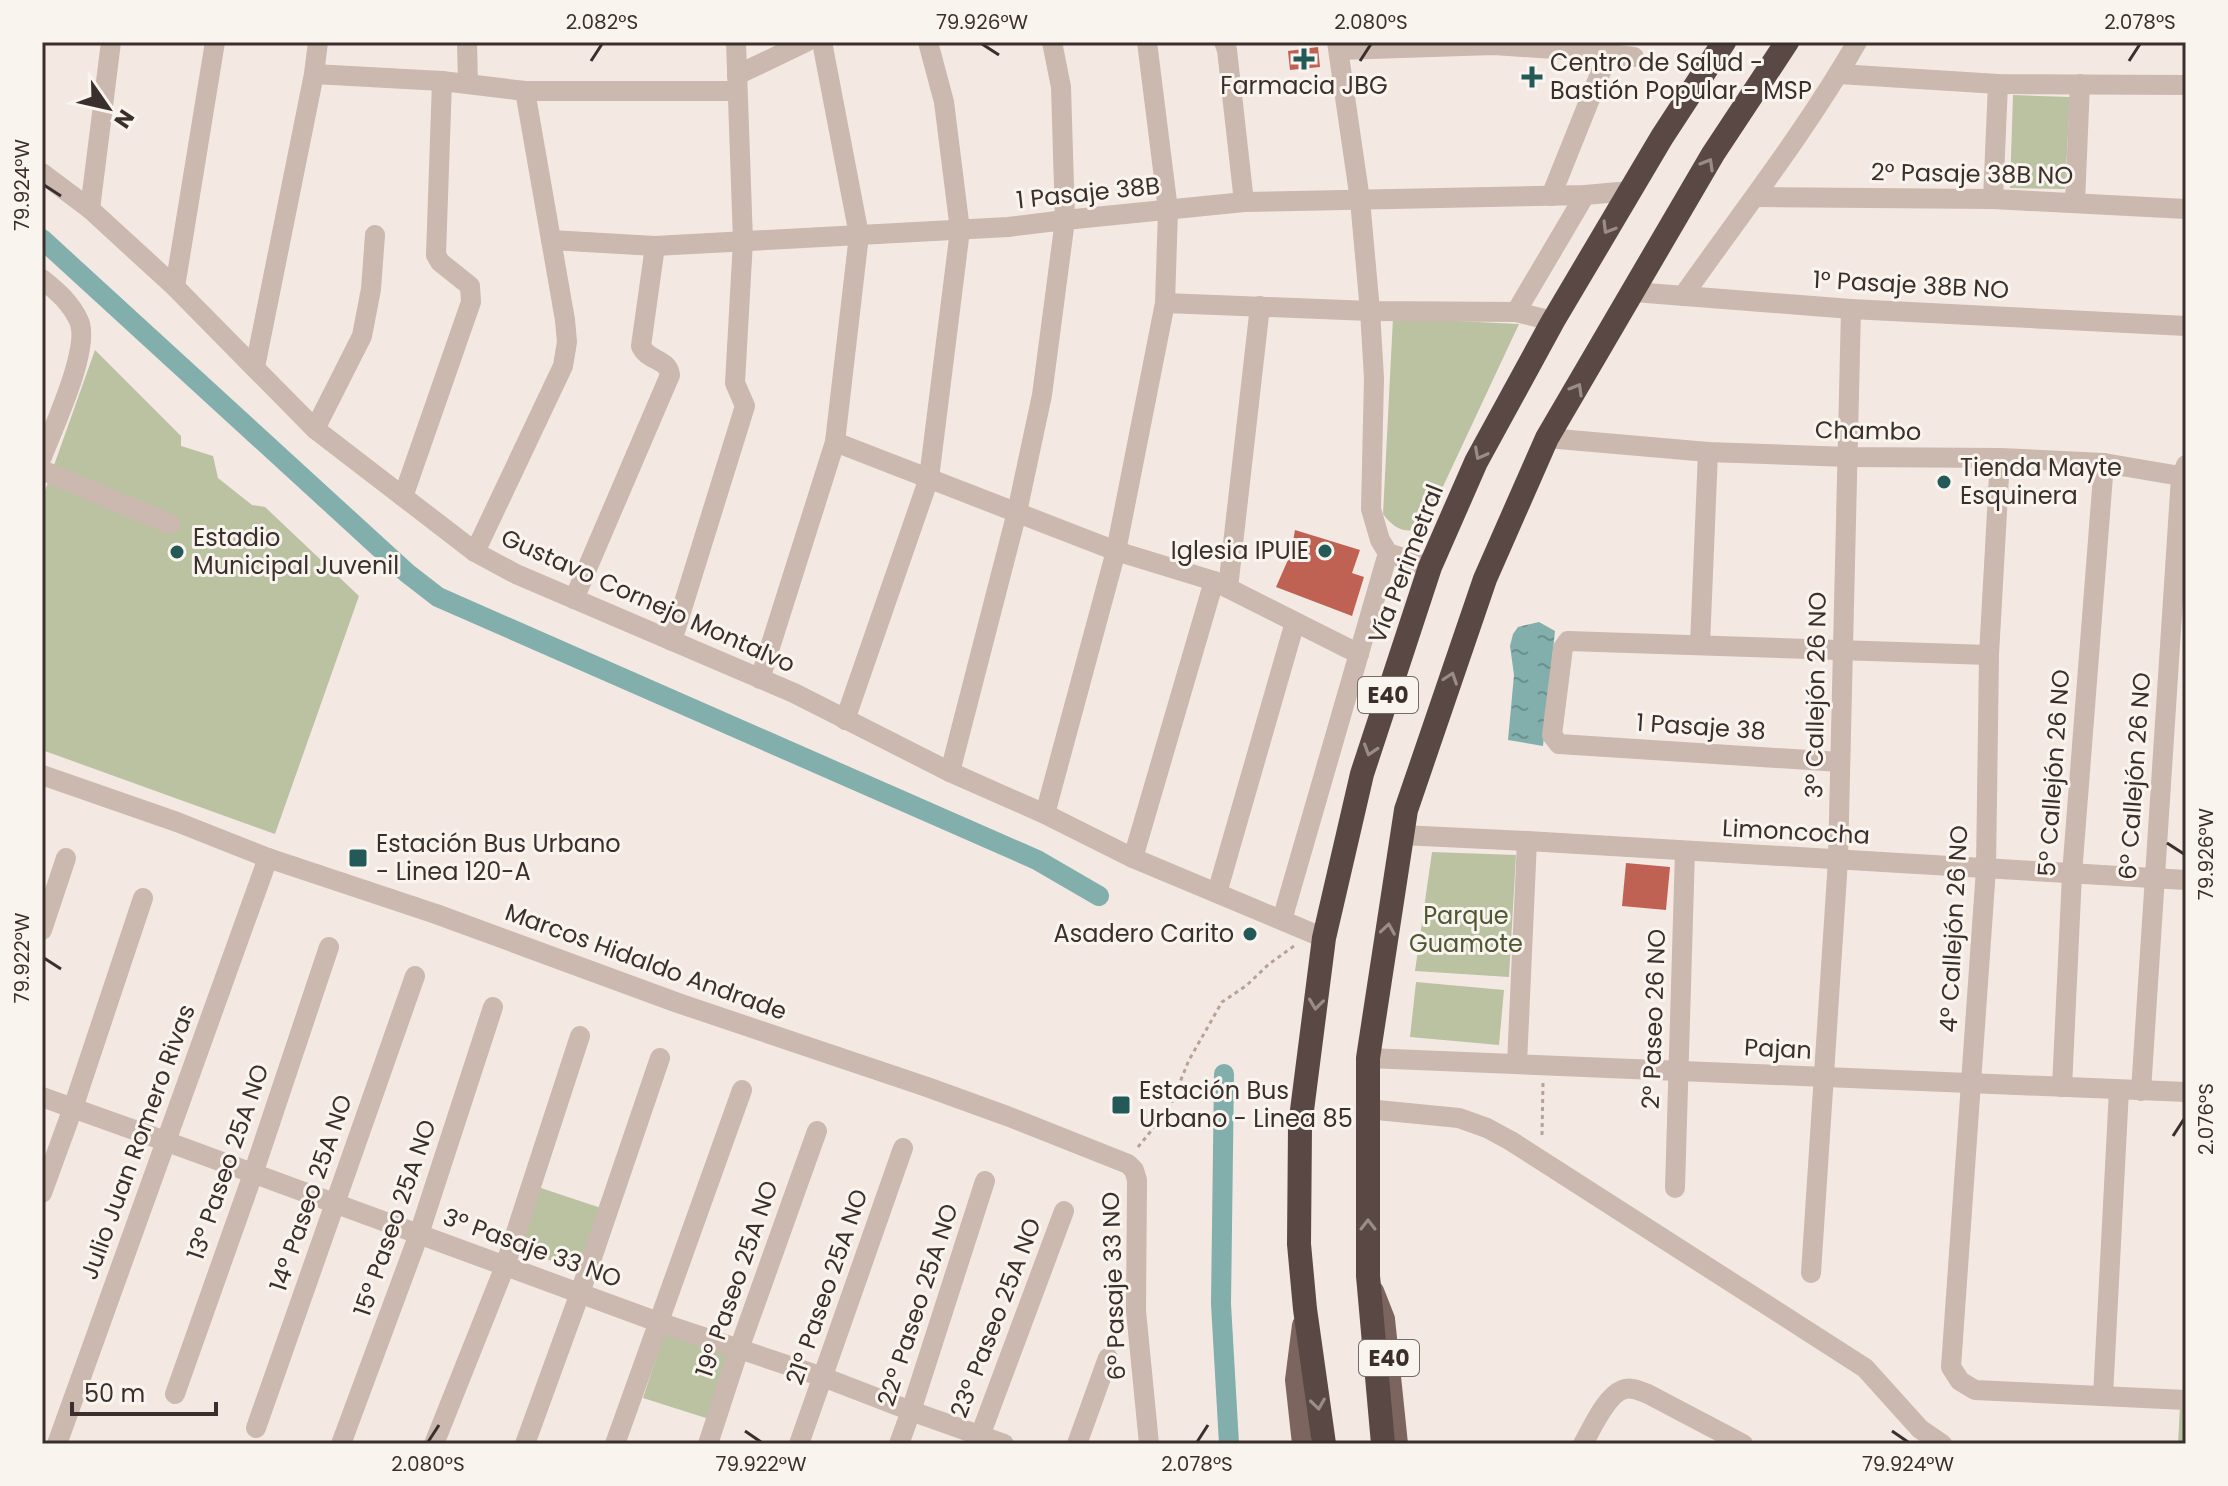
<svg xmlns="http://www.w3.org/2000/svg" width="2228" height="1486" font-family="Poppins,sans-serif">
<defs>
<pattern id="water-ripples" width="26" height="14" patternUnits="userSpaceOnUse" patternTransform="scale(2)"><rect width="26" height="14" fill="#82afac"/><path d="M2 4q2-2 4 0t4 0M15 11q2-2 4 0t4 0" fill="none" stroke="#6b8f8c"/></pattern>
</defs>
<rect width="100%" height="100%" fill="#f3e9e2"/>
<g fill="#bac2a2">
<polygon points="2013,95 2070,97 2065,189 2010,188"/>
<path d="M1393,318L1519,324L1425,525C1408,536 1395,530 1383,514Z"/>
<polygon points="95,350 181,436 181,446 213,456 218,478 252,505 265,507 359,596 275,834 42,750 42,499"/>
<polygon points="1432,852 1516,855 1509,977 1415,971"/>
<polygon points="1416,982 1504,990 1499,1045 1410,1037"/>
<polygon points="538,1187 604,1209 581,1272 518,1248"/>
<polygon points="666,1328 733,1352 709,1419 643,1398"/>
<polygon points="2180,1406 2186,1407 2186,1444 2178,1444"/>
</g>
<polygon fill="url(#water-ripples)" points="1539,622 1555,631 1543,746 1508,740 1514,675 1510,646 1513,634 1518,627"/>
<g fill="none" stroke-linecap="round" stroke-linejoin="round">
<g stroke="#82afac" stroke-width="20">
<polyline points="42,239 407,573 438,597 1037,860 1099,896"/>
<polyline points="1224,1074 1221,1304 1229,1444"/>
</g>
</g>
<g fill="#c06253">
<polygon points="1318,47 1320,67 1290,70 1288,51"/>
<polygon points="1295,530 1360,550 1352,573 1364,577 1352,616 1276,587 1291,553"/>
<polygon points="1626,863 1670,867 1666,910 1622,906"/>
</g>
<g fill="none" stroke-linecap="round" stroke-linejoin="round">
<g stroke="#b7a298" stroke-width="3" stroke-dasharray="4 4" stroke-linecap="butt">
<polyline points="1542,1135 1543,1083"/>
<polyline points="1138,1147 1169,1109 1189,1060 1222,1002 1247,985 1269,964 1294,946"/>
</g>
<g stroke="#cbb8ae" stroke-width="20">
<polyline points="467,42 468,84"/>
<polyline points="1224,42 1227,50 1244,202"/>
<polyline points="1337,42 1360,200 1370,311 1374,378 1371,509 1380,540 1388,553 1430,567"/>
<polyline points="1339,50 1494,45 1584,51 1634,57"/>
<polyline points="314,74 442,81 525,91 737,91"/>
<polyline points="1839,74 1998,84 2186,85"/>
<polyline points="737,75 806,42"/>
<polyline points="42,173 90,209 175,287 315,429 475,552 516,574 794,693 950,772 1045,814 1133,858 1324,938"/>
<polyline points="1551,196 1608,54"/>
<polyline points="1756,197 1993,199 2186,209"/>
<polyline points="1993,199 1998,84"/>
<polyline points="2075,202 2080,84"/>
<polyline points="90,209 111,42"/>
<polyline points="551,240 655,246 1008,227 1065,220 1244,202 1585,195 1630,191"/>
<path d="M42,279C57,291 71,303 79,321C91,348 53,428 42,457"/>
<polyline points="175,287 215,42"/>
<polyline points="1634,292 1851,309 2186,326"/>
<path d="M1683,296C1742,212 1806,131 1857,42"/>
<polyline points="1165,303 1370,311 1516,312 1553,321"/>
<polyline points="1516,312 1585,195"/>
<polyline points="255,367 314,74 318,42"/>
<polyline points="315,429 362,336 371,289 375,235"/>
<polyline points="1547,438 1708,452 1849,457 2000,458 2104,463 2186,477"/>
<polyline points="835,442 1116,551 1214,581 1359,654"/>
<polyline points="2000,458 1989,655 1986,869 1951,1367 1960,1381 1975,1390 2186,1400"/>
<polyline points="42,470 170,524"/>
<polyline points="403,497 471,302 470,286 440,262 436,255 442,81"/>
<polyline points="475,552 563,366 567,342 565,320 525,91"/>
<polyline points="1228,588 1260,306"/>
<path d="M574,599L670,375C668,358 647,361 641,346L655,246"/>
<polyline points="672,641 745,406 735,383 743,241 736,42"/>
<polyline points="1700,645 1708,452"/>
<polyline points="760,679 835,442 859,235 822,42"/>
<polyline points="845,720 929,478 960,230 944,102 928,42"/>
<polyline points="1840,762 1559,744 1552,735 1563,648 1568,641 1989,655"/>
<polyline points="950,772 1017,512 1042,395 1065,220 1061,87 1052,42"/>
<polyline points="42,775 177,822 268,858 436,914 678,1003 927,1087 1007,1116 1128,1164 1134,1170 1137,1180 1136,1311 1149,1444"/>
<polyline points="1045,814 1116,551 1165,303 1168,210 1147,42"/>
<polyline points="1402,835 1527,841 2186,880"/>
<polyline points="1133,858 1214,581"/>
<polyline points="1217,893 1295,622"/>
<polyline points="1282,920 1388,553"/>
<polyline points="42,930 66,858"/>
<polyline points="1368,1058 2186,1092"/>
<polyline points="1517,1064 1527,841"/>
<polyline points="2062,1087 2072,874 2104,463"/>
<polyline points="2141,1091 2181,477 2186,465"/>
<polyline points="42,1097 165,1141 658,1322 823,1377 911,1411 1004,1444"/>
<polyline points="1367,1109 1459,1118 1487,1128 1511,1141 1865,1368 1920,1429 1942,1444"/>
<polyline points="1675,1188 1685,851"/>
<polyline points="42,1193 73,1108 143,898"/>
<polyline points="1811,1273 1838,860 1851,309"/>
<polyline points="175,1394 253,1174 329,947"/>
<polyline points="2103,1396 2119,1090"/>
<polyline points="256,1428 415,976"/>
<polyline points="57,1444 268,858"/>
<polyline points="341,1444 419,1234 493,1007"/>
<polyline points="434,1444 505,1266 580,1036"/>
<polyline points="525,1444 580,1293 660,1058"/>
<polyline points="615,1444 742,1090"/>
<polyline points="708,1444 739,1349 817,1131"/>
<polyline points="799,1444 903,1148"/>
<polyline points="899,1444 911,1411 985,1181"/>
<polyline points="977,1444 1064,1211"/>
<polyline points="1077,1444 1108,1358"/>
<path d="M1583,1444C1591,1430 1606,1396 1622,1390C1630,1386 1640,1391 1648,1394L1743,1444"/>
</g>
<g stroke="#7b655e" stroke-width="20">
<polyline points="1374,1291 1385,1319 1398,1444"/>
<polyline points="1302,1444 1295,1380 1302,1325"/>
</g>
<g stroke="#5a4844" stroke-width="24">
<polyline points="1324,1444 1305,1309 1299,1244 1300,1126 1324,938 1362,774 1430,567 1476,462 1553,321 1662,137 1724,42"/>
<polyline points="1383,1444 1368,1276 1368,1058 1406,810 1485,579 1547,438 1713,154 1787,42"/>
</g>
</g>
<defs><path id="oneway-chevron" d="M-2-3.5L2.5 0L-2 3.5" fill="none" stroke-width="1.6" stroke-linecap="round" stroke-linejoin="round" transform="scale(2)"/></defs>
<g stroke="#9a8d88">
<use href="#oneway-chevron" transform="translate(1708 164) rotate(-60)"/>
<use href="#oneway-chevron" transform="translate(1608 228) rotate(121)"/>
<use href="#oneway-chevron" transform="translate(1577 389) rotate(-60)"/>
<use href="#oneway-chevron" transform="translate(1480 454) rotate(118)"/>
<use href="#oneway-chevron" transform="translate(1451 678) rotate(-71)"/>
<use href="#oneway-chevron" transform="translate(1370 750) rotate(108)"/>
<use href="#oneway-chevron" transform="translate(1388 929) rotate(-81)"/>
<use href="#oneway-chevron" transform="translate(1316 1004) rotate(97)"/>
<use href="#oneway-chevron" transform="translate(1368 1225) rotate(-90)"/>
<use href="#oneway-chevron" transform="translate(1318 1404) rotate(82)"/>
</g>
<path fill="none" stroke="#3a2f2c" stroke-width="3" d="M982,44L999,55M591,61L602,44M1360,61L1371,44M2129,61L2140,44M44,185L61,196M2167,843L2184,854M44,958L61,969M2173,1136L2184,1119M745,1431L761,1442M1892,1431L1908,1442M428,1442L439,1425M1197,1442L1208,1425"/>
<g fill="#235a58" stroke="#faf4ef" stroke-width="3">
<path d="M1300 47h8v8h8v8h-8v8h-8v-8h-8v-8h8z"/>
<path d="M1528 65h8v8h8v8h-8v8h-8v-8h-8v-8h8z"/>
<circle cx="1944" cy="482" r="8"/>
<circle cx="1325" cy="551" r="8"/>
<circle cx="177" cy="552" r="8"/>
<rect x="348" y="848" width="20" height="20" rx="4"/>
<circle cx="1250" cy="934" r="8"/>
<rect x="1111" y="1095" width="20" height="20" rx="4"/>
</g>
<g text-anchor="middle" stroke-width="6" stroke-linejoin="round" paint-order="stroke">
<g fill="#faf4ef" stroke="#746a66" stroke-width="2">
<rect x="1358" y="677" width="60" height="36" rx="6"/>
<rect x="1359" y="1340" width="60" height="36" rx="6"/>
</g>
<g font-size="22" font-weight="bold" fill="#3a2f2c">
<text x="1388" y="703">E40</text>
<text x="1389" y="1366">E40</text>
</g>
<g font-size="24" fill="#3a2f2c" stroke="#faf4ef" text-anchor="start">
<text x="1550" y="71">Centro de Salud -<tspan x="1550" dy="28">Bastión Popular - MSP</tspan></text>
<text x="1304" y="94" text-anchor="middle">Farmacia JBG</text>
<text x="1960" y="476">Tienda Mayte<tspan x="1960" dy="28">Esquinera</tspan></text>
<text x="193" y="546">Estadio<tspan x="193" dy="28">Municipal Juvenil</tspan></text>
<text x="1309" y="559" text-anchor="end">Iglesia IPUIE</text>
<text x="376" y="852">Estación Bus Urbano<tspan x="376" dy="28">- Linea 120-A</tspan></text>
<text x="1234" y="942" text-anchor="end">Asadero Carito</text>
<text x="1139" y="1099">Estación Bus<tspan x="1139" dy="28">Urbano - Linea 85</tspan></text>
</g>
<g font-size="24" fill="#3a2f2c" stroke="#faf4ef">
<text transform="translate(1972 174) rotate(1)" y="8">2° Pasaje 38B NO</text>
<text transform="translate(1088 193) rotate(-6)" y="8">1 Pasaje 38B</text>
<text transform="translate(1911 285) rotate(3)" y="8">1° Pasaje 38B NO</text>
<text transform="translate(1868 431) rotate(1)" y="8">Chambo</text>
<text transform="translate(1406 564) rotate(-69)" y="8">Vía Perimetral</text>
<text transform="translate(648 601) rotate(24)" y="8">Gustavo Cornejo Montalvo</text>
<text transform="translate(1816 695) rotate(-89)" y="8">3º Callejón 26 NO</text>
<text transform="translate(1701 727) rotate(4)" y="8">1 Pasaje 38</text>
<text transform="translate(2054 773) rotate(-86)" y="8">5º Callejón 26 NO</text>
<text transform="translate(2135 776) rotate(-86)" y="8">6º Callejón 26 NO</text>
<text transform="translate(1796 832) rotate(3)" y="8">Limoncocha</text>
<text transform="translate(1954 929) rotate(-87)" y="8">4º Callejón 26 NO</text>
<text transform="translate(646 962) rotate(20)" y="8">Marcos Hidaldo Andrade</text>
<text transform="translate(1654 1019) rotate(-88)" y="8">2° Paseo 26 NO</text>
<text transform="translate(1778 1049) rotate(3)" y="8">Pajan</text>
<text transform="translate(138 1142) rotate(-70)" y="8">Julio Juan Romero Rivas</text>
<text transform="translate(228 1162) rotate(-71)" y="8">13º Paseo 25A NO</text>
<text transform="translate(311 1193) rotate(-71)" y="8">14º Paseo 25A NO</text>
<text transform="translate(395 1218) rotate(-71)" y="8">15º Paseo 25A NO</text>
<text transform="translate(532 1248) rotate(20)" y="8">3º Pasaje 33 NO</text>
<text transform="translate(737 1279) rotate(-71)" y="8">19º Paseo 25A NO</text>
<text transform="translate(1114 1286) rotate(-92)" y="8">6º Pasaje 33 NO</text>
<text transform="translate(827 1287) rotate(-71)" y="8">21º Paseo 25A NO</text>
<text transform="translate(918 1305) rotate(-72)" y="8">22º Paseo 25A NO</text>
<text transform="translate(996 1318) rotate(-69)" y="8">23º Paseo 25A NO</text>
</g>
<g font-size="24" fill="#4d5731" stroke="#faf4ef">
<text x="1466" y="924">Parque<tspan x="1466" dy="28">Guamote</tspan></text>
</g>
</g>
<rect width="2228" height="1486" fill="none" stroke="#faf4ef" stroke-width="88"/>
<g transform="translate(108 108) rotate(124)" stroke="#faf4ef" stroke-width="6" paint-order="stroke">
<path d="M0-6L14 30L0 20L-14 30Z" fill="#3a2f2c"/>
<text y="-12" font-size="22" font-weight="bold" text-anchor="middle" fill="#3a2f2c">N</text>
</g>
<path d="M72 1402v12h144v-12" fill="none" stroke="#3a2f2c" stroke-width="4"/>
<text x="84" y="1402" font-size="24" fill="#3a2f2c" stroke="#faf4ef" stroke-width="6" paint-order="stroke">50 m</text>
<rect x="44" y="44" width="2140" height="1398" fill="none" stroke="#3a2f2c" stroke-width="3"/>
<g font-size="20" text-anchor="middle" fill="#3a2f2c">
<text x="602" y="29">2.082°S</text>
<text x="982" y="29">79.926°W</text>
<text x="1371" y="29">2.080°S</text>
<text x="2140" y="29">2.078°S</text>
<text transform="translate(22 185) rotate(-90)" y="7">79.924°W</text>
<text transform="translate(2206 854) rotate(-90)" y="7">79.926°W</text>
<text transform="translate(22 958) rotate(-90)" y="7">79.922°W</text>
<text transform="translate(2206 1119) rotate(-90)" y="7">2.076°S</text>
<text x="428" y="1471">2.080°S</text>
<text x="761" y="1471">79.922°W</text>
<text x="1197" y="1471">2.078°S</text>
<text x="1908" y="1471">79.924°W</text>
</g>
</svg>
